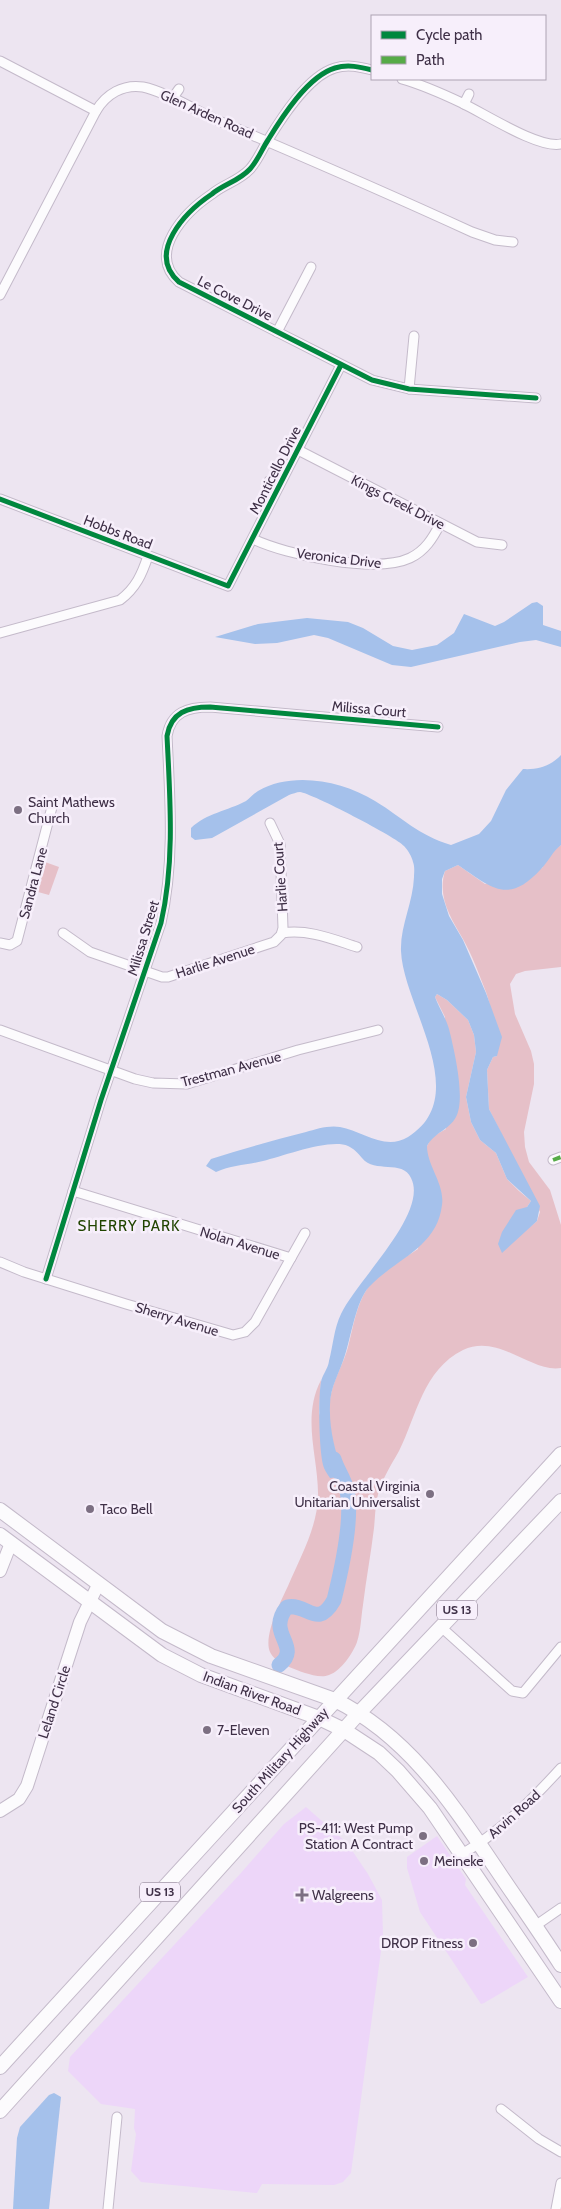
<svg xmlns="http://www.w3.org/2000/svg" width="561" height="2209" font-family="Cabin,sans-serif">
<rect width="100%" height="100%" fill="#ede5f1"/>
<g fill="#edd6f9">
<polygon points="306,1807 347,1843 368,1874 382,1900 383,1936 351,2173 343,2182 334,2185 262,2184 257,2193 141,2182 131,2171 136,2134 134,2128 135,2109 101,2104 68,2071 70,2057 240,1874 284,1824"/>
<polygon points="437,1836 466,1879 465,1885 528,1977 484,2003 481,2004 420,1912 407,1868 407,1857"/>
</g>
<g fill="#e6c0c8">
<path d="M561,845V967L525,971L516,974L510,984L515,1014L531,1051L534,1064V1084L524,1132L525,1147L529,1162L550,1190L561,1225V1368C531,1373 499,1333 463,1350C423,1370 417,1415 399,1451C390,1467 380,1482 377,1499C375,1509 375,1519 374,1528C371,1554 366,1579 363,1605C361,1617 361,1630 357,1642C353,1653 341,1671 329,1675C322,1678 312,1675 305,1673C294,1669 275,1663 270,1652C263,1636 281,1601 288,1586C300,1558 317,1528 318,1497C319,1458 301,1419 321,1380L319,1413L341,1472C334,1447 324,1416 332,1390C336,1375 344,1362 348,1347C353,1328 356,1306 367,1289C375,1276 404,1258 418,1249L427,1146L432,1137L446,1129L445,1017L435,997L437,994L447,1000L468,1020L474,1035L476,1052L466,1097L471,1122L480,1140L496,1153L507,1179L519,1191L531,1201L527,1207L530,1227L537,1221L540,1212L489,1109L487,1070L493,1057L497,1056C494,1035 493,1011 486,992C479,974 472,955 463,939C451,918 437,897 445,871L458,865L485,884L542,868L553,851Z"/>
<polygon points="45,862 59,867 49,895 38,892"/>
</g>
<g fill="#a5c1eb">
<polygon points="537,602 543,606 543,625 561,631 561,647 536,640 520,642 411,667 392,665 328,638 314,635 277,643 255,644 215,637 258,624 307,618 348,622 363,628 393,646 412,650 437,645 454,633 464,614 495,626 504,622 532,603"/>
<path d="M561,755V845C552,852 549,861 541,869C508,905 492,888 458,865L445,871L442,879V894L449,916L463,940L486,993L502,1037L497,1056L493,1057L487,1070L489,1109L540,1206L537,1221L502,1253L498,1244L502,1232L516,1210L527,1207L531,1201L507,1179L496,1153L480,1140L471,1122L466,1097L476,1052L474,1035L468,1020L447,1000L437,994L435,997C439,1008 446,1018 449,1029C454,1049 466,1099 456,1117C449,1130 435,1132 427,1146C427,1166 445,1184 442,1205C437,1248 395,1259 369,1287C356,1301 351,1337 345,1355C340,1372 330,1387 330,1405C329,1429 335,1450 342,1472L340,1477L330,1478C327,1474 324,1469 323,1465C319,1449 318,1398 321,1382C322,1375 328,1369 329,1361C333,1346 334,1328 341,1314C357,1280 429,1213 411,1178C402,1159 375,1174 362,1158C359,1154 353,1148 348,1146C331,1138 283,1156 263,1161C247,1165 232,1165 216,1172L206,1166L211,1159C243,1149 274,1140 306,1132C316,1129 329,1125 340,1127C362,1131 385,1151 408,1137C474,1096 403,1006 401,951C400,926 413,903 414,877C414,873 415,867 413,862C412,857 408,850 404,846C398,838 311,793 300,792C297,792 292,794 289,795L212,838L195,840L191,837V828C207,813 227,811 246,801C250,798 253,794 258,791C293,771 342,781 375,801C403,818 418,835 451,845L479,834L491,821L506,790L523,769C537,770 551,766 561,755Z"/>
<polygon points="54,2093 61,2097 49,2209 13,2209 17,2138 20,2127 49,2095"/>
</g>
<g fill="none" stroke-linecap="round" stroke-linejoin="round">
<path stroke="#a5c1eb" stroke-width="15" d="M279,1665C303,1646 265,1634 287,1607C308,1603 317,1630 334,1600C341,1572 353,1518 347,1491C345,1479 337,1470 334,1459"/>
<g stroke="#c4baca" stroke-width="11">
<g id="street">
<polyline points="0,61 96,111"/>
<path d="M372,70C360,67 348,64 335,68C308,76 282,117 268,140C262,149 258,160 250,169C239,181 224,184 212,194C185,212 146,253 179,282L372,380L409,389L536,398"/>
<path d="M402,79C423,85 443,94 462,103C485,114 539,149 561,144"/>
<polyline points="172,99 179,89"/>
<polyline points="464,104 469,94"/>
<path d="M0,295L96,111C106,94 123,84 143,87C164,91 199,112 219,121C304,157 389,194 472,232L495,240L513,242"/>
<polyline points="277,332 311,267"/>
<polyline points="409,389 414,336"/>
<polyline points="298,450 477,542 502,545"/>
<polyline points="269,481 279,486"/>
<polyline points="0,499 228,586 341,365"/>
<path d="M253,539C286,555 376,574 410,558C425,551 433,538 440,524"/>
<path d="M0,633L120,600C136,588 142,574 148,556"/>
<polyline points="63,933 90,952 162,977 168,977 274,942 281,935 283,928 280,844 270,823"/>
<path d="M282,933C309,929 332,939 357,947"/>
<polyline points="0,943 10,945 17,941 52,807"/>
<polyline points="0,1030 135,1079 153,1083 187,1084 298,1050 378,1030"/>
<polyline points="553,1160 561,1157"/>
<polyline points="73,1191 291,1258"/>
<polyline points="0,1262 24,1272 126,1304 233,1335 245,1332 255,1322 305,1233"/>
<path d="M46,1279L101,1100L161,923C175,862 170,798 167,736C171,712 188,707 210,707L438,727"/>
<polyline points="441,1627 512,1691 523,1693 561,1647"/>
<path d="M462,1854C500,1832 531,1801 561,1768"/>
<polyline points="535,1926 561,1908"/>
<polyline points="501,2109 539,2139 561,2152"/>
<polyline points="108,2209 117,2117"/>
<polyline points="556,2209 561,2183"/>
</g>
</g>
<g stroke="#c4baca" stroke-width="14">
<g id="secondary">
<polyline points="0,1571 11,1543"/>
<polyline points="0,1811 19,1799 27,1786 80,1622 98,1585"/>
</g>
</g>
<g stroke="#c4baca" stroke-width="16">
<g id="primary">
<path d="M0,1510L162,1631L211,1656L335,1700C408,1736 451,1802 495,1867C517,1900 540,1932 561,1965"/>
<polyline points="0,1535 162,1655 201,1675 319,1718 344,1730 379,1753 398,1771 430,1808 561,2001"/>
<polyline points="0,2067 561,1454"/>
<polyline points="0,2111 359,1713 561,1501"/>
</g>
</g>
<use href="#street" stroke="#fcfbfd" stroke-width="9"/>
<use href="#secondary" stroke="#fcfbfd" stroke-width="12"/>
<use href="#primary" stroke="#fcfbfd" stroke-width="14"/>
<polyline stroke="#56ab47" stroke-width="4" stroke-dasharray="8 4" stroke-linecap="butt" points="553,1160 561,1157"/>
<g stroke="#f7effb" stroke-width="8">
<g id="cycleway">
<path d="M372,70C360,67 348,64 335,68C308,76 282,117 268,140C262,149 258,160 250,169C239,181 224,184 212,194C185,212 146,253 179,282L372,380L409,389L536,398"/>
<polyline points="0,499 228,586 341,365"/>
<path d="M46,1279L101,1100L161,923C175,862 170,798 167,736C171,712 188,707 210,707L438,727"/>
</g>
</g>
<use href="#cycleway" stroke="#00873e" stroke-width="5"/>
</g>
<g fill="#7c6f82" stroke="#f7effb" stroke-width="2">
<circle cx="18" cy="810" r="5"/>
<circle cx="430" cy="1494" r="5"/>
<circle cx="90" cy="1509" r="5"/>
<circle cx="207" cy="1730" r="5"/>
<circle cx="423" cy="1836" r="5"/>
<circle cx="424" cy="1861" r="5"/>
<path d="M299.5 1887.5h5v5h5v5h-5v5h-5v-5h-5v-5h5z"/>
<circle cx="473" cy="1943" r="5"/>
</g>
<g text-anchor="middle" stroke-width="5" stroke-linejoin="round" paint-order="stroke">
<g fill="#f7effb" stroke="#76697d" stroke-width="1">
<rect x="437" y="1600.5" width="40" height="19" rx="4"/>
<rect x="140" y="1882.5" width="40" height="19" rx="4"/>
</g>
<g font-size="12" font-weight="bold" fill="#3f3047">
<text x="457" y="1614">US 13</text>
<text x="160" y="1896">US 13</text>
</g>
<g font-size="14" fill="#3f3047" stroke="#f7effb">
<text transform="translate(207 114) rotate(24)" y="5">Glen Arden Road</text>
<text transform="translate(235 298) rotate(27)" y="5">Le Cove Drive</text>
<text transform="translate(275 470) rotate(-63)" y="5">Monticello Drive</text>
<text transform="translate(398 502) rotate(27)" y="5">Kings Creek Drive</text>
<text transform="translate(118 532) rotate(21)" y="5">Hobbs Road</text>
<text transform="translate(339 558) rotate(7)" y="5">Veronica Drive</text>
<text transform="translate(369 709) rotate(5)" y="5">Milissa Court</text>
<text transform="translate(280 877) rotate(-94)" y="5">Harlie Court</text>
<text transform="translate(33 883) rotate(-75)" y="5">Sandra Lane</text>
<text transform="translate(143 938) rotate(-73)" y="5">Milissa Street</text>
<text transform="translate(215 961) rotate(-18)" y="5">Harlie Avenue</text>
<text transform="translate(231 1069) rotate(-15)" y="5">Trestman Avenue</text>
<text transform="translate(240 1243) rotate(17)" y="5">Nolan Avenue</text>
<text transform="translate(177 1319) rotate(17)" y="5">Sherry Avenue</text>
<text transform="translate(252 1693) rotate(20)" y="5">Indian River Road</text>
<text transform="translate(54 1702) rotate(-72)" y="5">Leland Circle</text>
<text transform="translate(280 1760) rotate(-48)" y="5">South Military Highway</text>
<text transform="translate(514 1814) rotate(-42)" y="5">Arvin Road</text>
</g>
<g font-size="14" fill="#3f3047" stroke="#f7effb" text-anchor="start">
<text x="28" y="807">Saint Mathews<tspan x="28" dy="16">Church</tspan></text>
<text x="420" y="1491" text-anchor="end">Coastal Virginia<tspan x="420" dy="16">Unitarian Universalist</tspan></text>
<text x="100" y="1514">Taco Bell</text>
<text x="217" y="1735">7-Eleven</text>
<text x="413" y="1833" text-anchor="end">PS-411: West Pump<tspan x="413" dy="16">Station A Contract</tspan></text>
<text x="434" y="1866">Meineke</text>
<text x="312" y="1900">Walgreens</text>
<text x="463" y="1948" text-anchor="end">DROP Fitness</text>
</g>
<g font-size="15" letter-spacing="1" fill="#214400" stroke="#f7effb">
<text x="129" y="1231">SHERRY PARK</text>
</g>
</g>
<rect x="371" y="15" width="175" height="65" fill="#f7effb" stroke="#ada3b3"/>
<rect x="381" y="31" width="25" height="8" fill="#00873e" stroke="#ada3b3"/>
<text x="416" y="40" font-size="15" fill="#3f3047">Cycle path</text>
<rect x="381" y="56" width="25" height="8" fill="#56ab47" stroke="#ada3b3"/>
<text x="416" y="65" font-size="15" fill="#3f3047">Path</text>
</svg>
